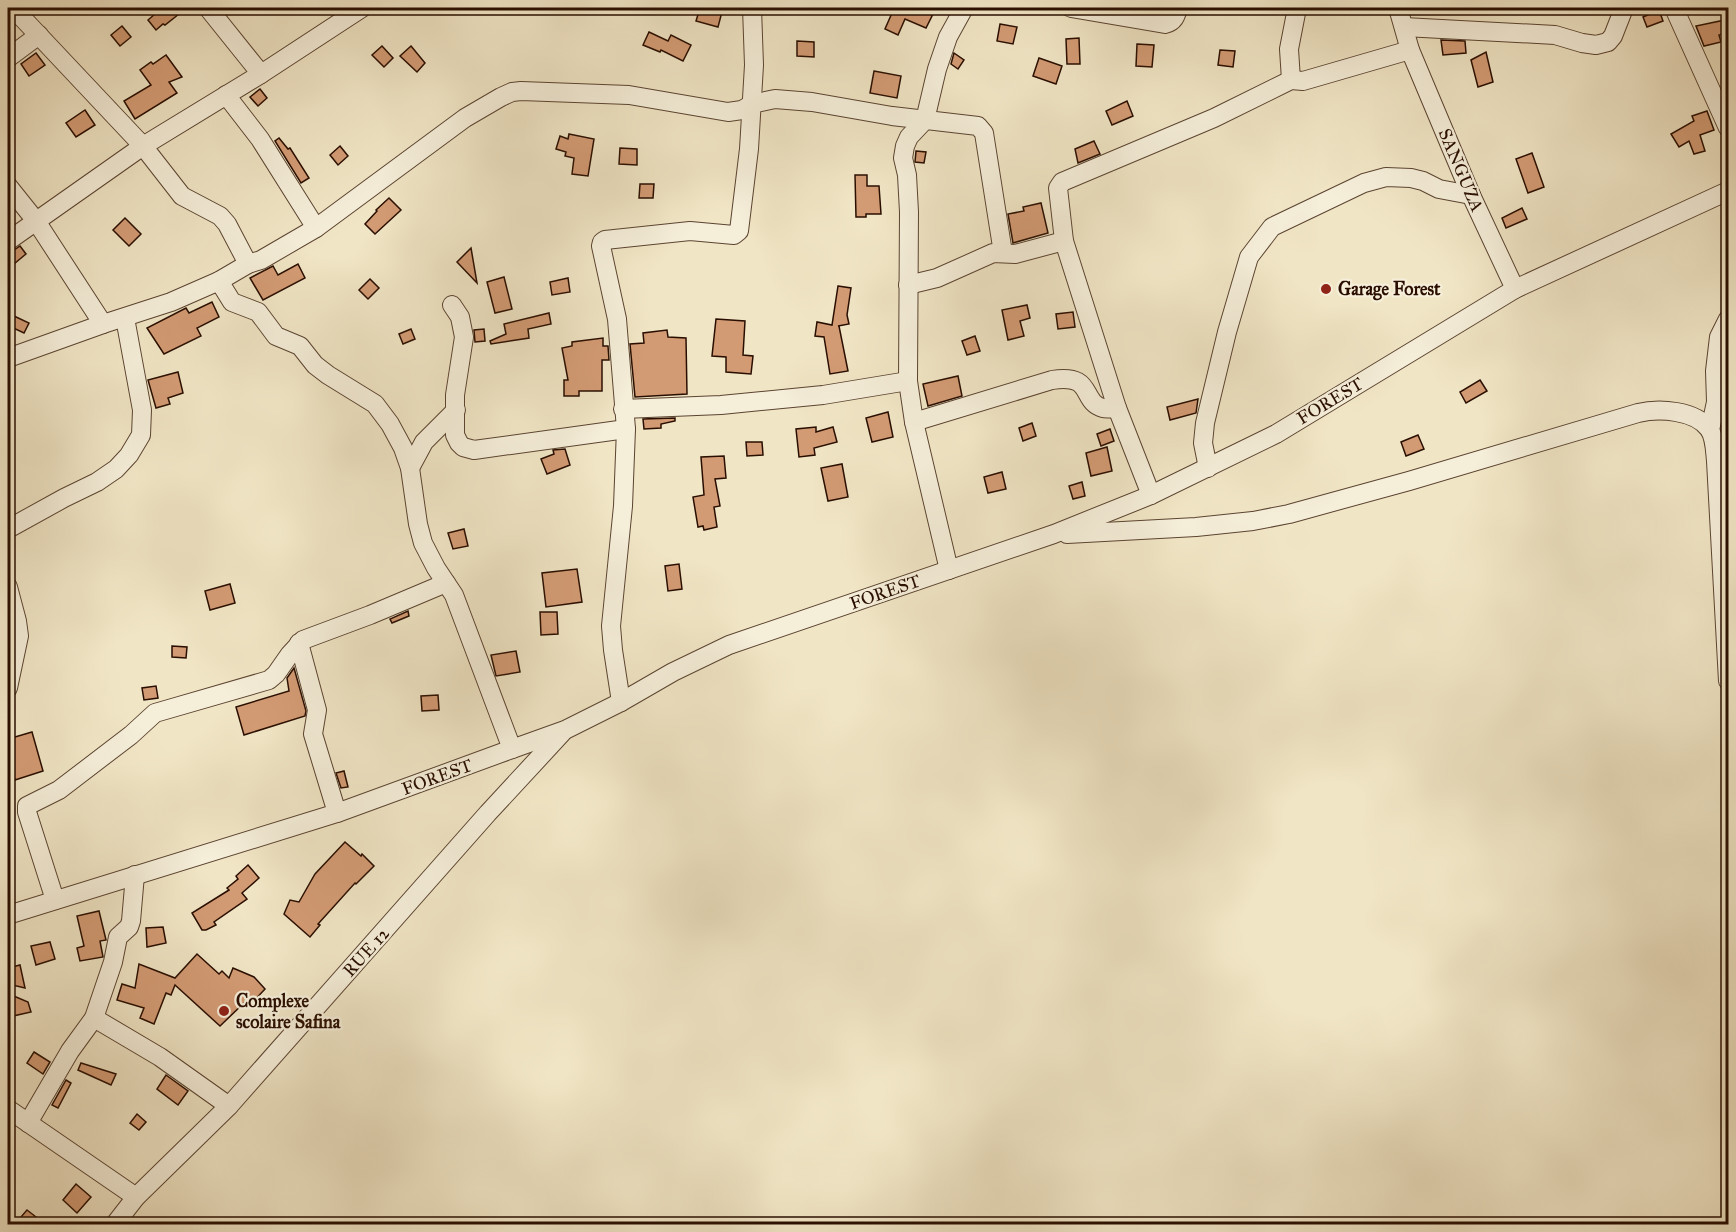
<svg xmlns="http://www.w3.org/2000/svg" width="1736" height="1232" font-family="'IM FELL Great Primer',serif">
<rect width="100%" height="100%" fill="#f0e5c5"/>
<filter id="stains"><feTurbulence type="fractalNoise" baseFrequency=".00333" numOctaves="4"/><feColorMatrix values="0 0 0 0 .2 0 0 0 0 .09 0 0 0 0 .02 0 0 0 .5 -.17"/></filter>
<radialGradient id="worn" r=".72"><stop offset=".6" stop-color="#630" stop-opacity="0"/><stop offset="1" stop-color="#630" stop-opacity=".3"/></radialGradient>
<g fill="#d39b74" stroke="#290e00" stroke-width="1.5">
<polygon points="150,8 174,8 179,14 165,25 163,24 156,30 148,20 155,14"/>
<polygon points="700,8 723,8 718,27 696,21"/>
<polygon points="880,8 936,8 926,28 905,19 898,35 885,29 892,13"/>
<polygon points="1659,10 1663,21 1647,27 1643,17"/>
<polygon points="1725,20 1728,33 1719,35 1721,42 1704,46 1696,26"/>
<polygon points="1000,24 1017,27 1013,44 997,41"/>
<polygon points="122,26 131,37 120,46 111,35"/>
<polygon points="649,32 668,41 671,35 691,45 683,61 661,50 660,52 643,45"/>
<polygon points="1079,38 1080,64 1067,64 1066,39"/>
<polygon points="1441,40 1465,41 1466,53 1443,55"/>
<polygon points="797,41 814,42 814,57 797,56"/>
<polygon points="1137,44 1154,45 1152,67 1136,66"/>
<polygon points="382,46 393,58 384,67 372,55"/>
<polygon points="411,46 425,63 417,72 400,56"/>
<polygon points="1220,50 1235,51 1233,67 1218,65"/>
<polygon points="1486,52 1493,82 1478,87 1471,60"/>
<polygon points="36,53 45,65 29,76 21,64"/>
<polygon points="954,53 964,60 958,69 951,64"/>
<polygon points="166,55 182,77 169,82 177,93 135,119 124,101 151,85 140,70 151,62 153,64"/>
<polygon points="1039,58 1062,66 1056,84 1033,76"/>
<polygon points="874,71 901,76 897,98 870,93"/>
<polygon points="260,89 267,98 258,106 250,97"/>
<polygon points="1127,101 1133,116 1112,125 1106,111"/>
<polygon points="85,110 95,125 76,137 66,123"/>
<polygon points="1707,111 1714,130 1700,135 1705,151 1694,154 1689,141 1679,147 1671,134 1694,121 1692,116"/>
<polygon points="569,134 594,139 588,176 572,174 574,158 565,156 566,152 556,149 560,136 568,139"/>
<polygon points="279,138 288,149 290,148 309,178 301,183 275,141"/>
<polygon points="1094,141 1100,154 1078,163 1075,149"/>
<polygon points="340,146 348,156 338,165 330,155"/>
<polygon points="620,148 637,149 637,165 619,164"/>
<polygon points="916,151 926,152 924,163 915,162"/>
<polygon points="1532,153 1544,187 1528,193 1516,159"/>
<polygon points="855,175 867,175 867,186 879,186 881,214 866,214 866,217 856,217"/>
<polygon points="640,184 654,184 653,198 639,198"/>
<polygon points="389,198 401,210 375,234 365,224 377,211 376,210"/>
<polygon points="1041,203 1048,233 1013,243 1008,214 1024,211 1023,207"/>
<polygon points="1522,208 1527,219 1506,228 1502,218"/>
<polygon points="125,218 141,234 129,246 113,230"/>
<polygon points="20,246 26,254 8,269 8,252 14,250"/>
<polygon points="471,248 477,283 457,262"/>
<polygon points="298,264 305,278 263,300 250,278 273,266 278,275"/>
<polygon points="504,277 512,309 495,313 487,282"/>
<polygon points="568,278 570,292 552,295 550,282"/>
<polygon points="370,279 379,288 368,299 359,290"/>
<polygon points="838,286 851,288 847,315 849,324 838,326 839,326 848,371 830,374 824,337 815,336 817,322 832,325"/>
<polygon points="212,302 219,317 197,328 201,336 164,354 147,328 186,308 189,313"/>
<polygon points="1027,305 1030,318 1020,321 1024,336 1008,340 1002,310"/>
<polygon points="1073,312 1075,327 1058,329 1056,314"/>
<polygon points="549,313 551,324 528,329 529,338 491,344 490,341 506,334 504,324"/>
<polygon points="14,316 29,323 24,333 9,326"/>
<polygon points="716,319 745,321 743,355 753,356 751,374 726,372 726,357 712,356"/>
<polygon points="411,329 415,339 403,344 399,334"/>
<polygon points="484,329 485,341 475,342 474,330"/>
<polygon points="667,330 668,337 686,338 687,394 635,397 630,344 644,343 643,333"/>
<polygon points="975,336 980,351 967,355 962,341"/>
<polygon points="603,338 603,346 608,346 609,360 602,360 602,391 579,391 579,396 564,396 564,380 568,380 562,348 572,346 572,342"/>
<polygon points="178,372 183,393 168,398 170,404 156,408 148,380"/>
<polygon points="958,376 962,396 928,406 923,384"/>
<polygon points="1480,380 1487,391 1466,403 1460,392"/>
<polygon points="1198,399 1196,413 1170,420 1167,407"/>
<polygon points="888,412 893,437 872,442 866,418"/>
<polygon points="675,418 675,421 661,424 661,428 644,429 643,419"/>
<polygon points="1032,423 1036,436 1023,441 1019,428"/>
<polygon points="816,427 816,432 833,427 837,442 814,448 815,455 799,457 796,429"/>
<polygon points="1110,429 1114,441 1101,446 1097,434"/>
<polygon points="1418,435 1424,449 1406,456 1401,442"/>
<polygon points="746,442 762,442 763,455 747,456"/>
<polygon points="1107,447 1112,471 1091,476 1086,453"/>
<polygon points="565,449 570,465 547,474 541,459 554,454 553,450"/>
<polygon points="724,456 726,478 715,479 720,506 714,507 717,527 704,530 703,526 698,527 693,497 704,495 701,457"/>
<polygon points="842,464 848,497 828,501 821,468"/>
<polygon points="1002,472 1006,489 988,493 984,477"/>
<polygon points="1082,482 1085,496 1073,499 1069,486"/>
<polygon points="464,529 468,546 453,549 448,533"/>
<polygon points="679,564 682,589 668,591 665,566"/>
<polygon points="577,569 582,602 546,607 542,573"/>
<polygon points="230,584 235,603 210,610 205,591"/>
<polygon points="408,611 409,616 392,623 390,619"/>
<polygon points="540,612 557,612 558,634 541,635"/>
<polygon points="172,646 187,647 186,658 172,657"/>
<polygon points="516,651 520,672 496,676 491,655"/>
<polygon points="294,668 306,711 305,716 244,735 236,707 289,691 287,678"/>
<polygon points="156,686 158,698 144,700 142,688"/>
<polygon points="438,695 439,710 422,711 421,696"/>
<polygon points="32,732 43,771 15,780 8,754 8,739"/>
<polygon points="344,771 348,787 341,788 336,773"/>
<polygon points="345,842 361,856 362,854 374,866 356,884 355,883 318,924 320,925 310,937 284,914 290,900 299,902 315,874"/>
<polygon points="248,865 259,878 242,893 247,899 214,922 216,925 206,930 202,930 192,913 229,890 227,888 238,879 236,876"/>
<polygon points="99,911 106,940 100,941 103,957 80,961 77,948 84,946 77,916"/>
<polygon points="163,927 166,943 147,947 146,928"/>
<polygon points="50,942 55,959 36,965 31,946"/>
<polygon points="197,954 219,974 222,971 229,978 233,968 254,977 265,989 250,1005 246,1001 220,1026 175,985 171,995 166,993 154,1024 140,1018 144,1008 117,1000 122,984 135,988 139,964 175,978"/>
<polygon points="20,965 25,988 8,984 8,968"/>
<polygon points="9,994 28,1002 31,1012 13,1016"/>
<polygon points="34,1052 50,1062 43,1074 27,1063"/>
<polygon points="81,1063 116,1074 111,1085 78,1070"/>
<polygon points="166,1075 188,1091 178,1105 157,1089"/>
<polygon points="66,1080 71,1083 58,1108 52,1105"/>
<polygon points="137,1114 146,1122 139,1130 130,1123"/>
<polygon points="76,1184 91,1197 77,1213 63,1200"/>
<polygon points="27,1210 45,1224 15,1224"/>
</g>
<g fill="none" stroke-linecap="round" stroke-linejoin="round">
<g stroke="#5b4431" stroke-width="20">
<g id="minor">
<polyline points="13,8 143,146 182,196 220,216 227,224 248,264"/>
<polyline points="208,8 261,74"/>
<path d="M1071,8L1165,24C1174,22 1176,16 1178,8"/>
<polyline points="1398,8 1410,50 1471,195 1515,289"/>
<polyline points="1674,8 1728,128"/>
<polyline points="1404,27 1555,35 1582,43 1596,45 1608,42 1613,36 1624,8"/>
<polyline points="8,58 39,35"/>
<polyline points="1291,80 1289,49 1297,8"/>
<polyline points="226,95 260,139 316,228"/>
<polyline points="8,186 36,221 103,324"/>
<polyline points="8,241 143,146 261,74 362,8"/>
<polyline points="219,281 232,302 258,312 276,336 300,346 315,365 328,375 375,404 390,424 403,448 410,468 418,524 423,543 436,568 454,595 512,749"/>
<polyline points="908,285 937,278 993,253 1015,254 1064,241"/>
<polyline points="452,305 460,317 464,337 455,395 455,435 459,443 463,447 474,450 626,429"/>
<polyline points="8,358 103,324 171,302 219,281 248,264 261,260 316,228 465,118 501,97 512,92 521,91 629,95 728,112 742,110 752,104 775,99 812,102 892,116 978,126 984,133 1003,253"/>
<polyline points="623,409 721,405 823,395 908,381"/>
<path d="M914,422L1052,380C1095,373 1080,402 1103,408C1107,409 1113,408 1117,408"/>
<polyline points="1710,430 1716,402 1715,371 1719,337 1728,319"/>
<polyline points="410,468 424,442 456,410"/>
<polyline points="1208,468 1203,443 1205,423 1227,332 1249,257 1272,227 1364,183 1386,177 1411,178 1423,181 1439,189 1471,195"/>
<polyline points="1151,495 1117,408 1064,241 1058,188 1062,182 1214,118 1291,80 1303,81 1410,50"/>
<polyline points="8,529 64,498 97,482 116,469 129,455 141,435 142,410 125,318"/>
<path d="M1067,534L1196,527L1253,521L1289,514L1409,481L1638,413C1659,408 1695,410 1709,429C1715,437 1715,452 1716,461L1728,681"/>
<polyline points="949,570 914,422 908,381 909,212 907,175 903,158 905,146 909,137 925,120 937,69 948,37 964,8"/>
<polyline points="8,587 17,621 19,636 8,688"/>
<polyline points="299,643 317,710 313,734 337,813"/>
<polyline points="621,702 613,650 611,626 623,506 626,429 617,319 601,246 602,242 605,240 690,231 734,235 739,231 749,149 754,65 752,8"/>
<polyline points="55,900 27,812 27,806 59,790 131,735 155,713 269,680 276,674 290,654 303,640 370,615 446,583"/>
<polyline points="8,915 337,813 512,749 565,730 621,702 673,672 729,645 1054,534 1151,495 1276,434 1515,289 1728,191"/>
<polyline points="94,1018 160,1057 229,1106"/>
<polyline points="8,1109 136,1197"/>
<polyline points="28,1123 70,1051 94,1018 113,962 118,937 129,927 131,921 135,875"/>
<polyline points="115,1224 136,1197 229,1106 488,813 562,733"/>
</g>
</g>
<use href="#minor" stroke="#f5eed9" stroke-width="18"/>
</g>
<g fill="#8f2418" stroke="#f5eed9" stroke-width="2">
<circle cx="1326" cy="289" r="6"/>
<circle cx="224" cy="1011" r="6"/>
</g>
<g text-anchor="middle" stroke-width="4.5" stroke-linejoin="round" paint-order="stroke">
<g font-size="18" fill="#290e00" stroke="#f5eed9">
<text transform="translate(1461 170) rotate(67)" y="6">SANGUZA</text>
<text transform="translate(1330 401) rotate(-31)" y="6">FOREST</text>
<text transform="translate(885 592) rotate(-19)" y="6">FOREST</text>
<text transform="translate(437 777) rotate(-20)" y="6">FOREST</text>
<text transform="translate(366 952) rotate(-48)" y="6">RUE 12</text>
</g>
<g font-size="18" font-weight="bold" fill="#290e00" stroke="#f5eed9" text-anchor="start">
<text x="1338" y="295">Garage Forest</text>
<text x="236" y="1007">Complexe<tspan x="236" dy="21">scolaire Safina</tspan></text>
</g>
</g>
<rect width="1736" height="1232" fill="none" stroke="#f0e5c5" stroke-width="30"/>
<rect x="9" y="9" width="1718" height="1214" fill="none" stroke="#290e00" stroke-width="3"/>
<rect x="15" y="15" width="1706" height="1202" fill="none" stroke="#290e00" stroke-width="1.5"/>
<rect width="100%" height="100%" filter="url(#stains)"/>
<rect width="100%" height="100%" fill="url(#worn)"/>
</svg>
